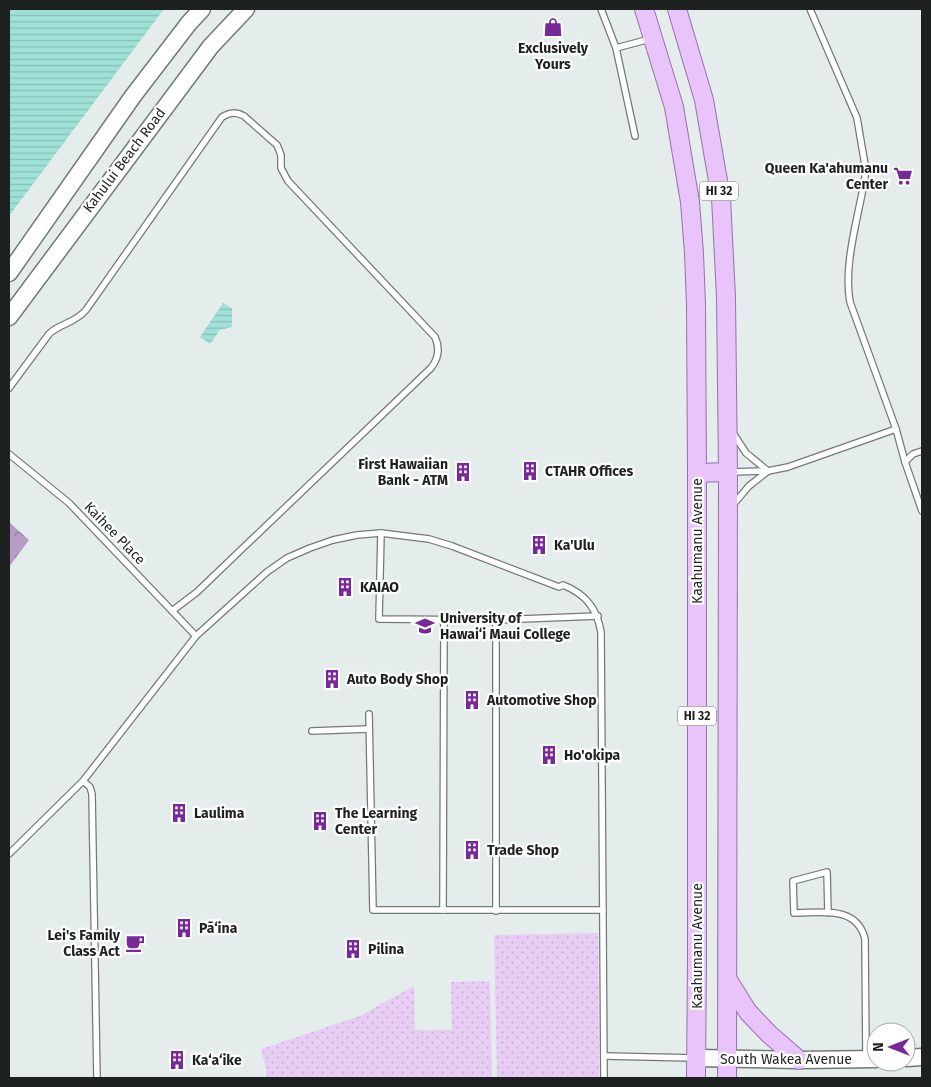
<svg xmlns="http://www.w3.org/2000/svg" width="931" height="1087" font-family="'Fira Sans',sans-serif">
<defs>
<pattern id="grass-dots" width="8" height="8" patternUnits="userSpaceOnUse" patternTransform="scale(1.25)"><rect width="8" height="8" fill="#e7ccf4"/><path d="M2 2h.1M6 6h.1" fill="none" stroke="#c6afd1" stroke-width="1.8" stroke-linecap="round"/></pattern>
<pattern id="forest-crowns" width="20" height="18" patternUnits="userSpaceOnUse" patternTransform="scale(1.25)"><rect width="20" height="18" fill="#b89cc5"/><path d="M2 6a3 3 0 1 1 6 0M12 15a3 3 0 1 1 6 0" fill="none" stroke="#957fa0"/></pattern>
<pattern id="water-rules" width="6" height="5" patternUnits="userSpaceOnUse" patternTransform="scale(1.25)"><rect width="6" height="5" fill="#9fe0d7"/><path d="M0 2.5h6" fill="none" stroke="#88c0b8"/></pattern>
</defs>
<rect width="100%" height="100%" fill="#e4edeb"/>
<g fill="url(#grass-dots)">
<polygon points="598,933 599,1078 497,1078 494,935"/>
<polygon points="490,981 492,1078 266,1078 266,1068 261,1049 360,1016 414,986 415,1030 452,1030 451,982"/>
</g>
<polygon fill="url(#forest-crowns)" points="9,522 29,540 9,567"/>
<g fill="url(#water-rules)">
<polygon points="9,9 164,9 9,216"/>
<polygon points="223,303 232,308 232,327 220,330 210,344 200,337"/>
</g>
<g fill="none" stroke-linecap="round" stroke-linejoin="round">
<g stroke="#727a79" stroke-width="8">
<g id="lane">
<polyline points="601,9 616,48 650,39"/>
<polyline points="616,48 635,136"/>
<path d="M9,388L49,334C60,323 74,324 86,310L222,117C230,112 236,112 244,116L277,145L281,155V168L288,181L435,337C440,348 439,358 431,368L197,592L172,611"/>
<polyline points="896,429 905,462 922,511"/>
<polyline points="733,433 746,453 768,471"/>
<polyline points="9,454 69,503 196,636"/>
<polyline points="905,462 913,454 922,451"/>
<path d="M731,472L768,471L788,467L896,429L850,302C843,264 859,215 865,177V165L857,118L810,9"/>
<polyline points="732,506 749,486 768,471"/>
<polyline points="381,533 379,619 496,620 598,616"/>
<polyline points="496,620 496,911"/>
<polyline points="369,714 373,910 603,910"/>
<polyline points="312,731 368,729"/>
<polyline points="83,781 90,787 92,794 97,1078"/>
<path d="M9,854L83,781L196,636L267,572L287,558L310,548L333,540L357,535L381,533L429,539L452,546L559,587L563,585C586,594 597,609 601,632L604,1078"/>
<polyline points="443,910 444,619"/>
<path d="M828,913L827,872L793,881L794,913C820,913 857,905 865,939L866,1057"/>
<polyline points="604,1056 695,1058"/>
</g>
</g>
<g stroke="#727a79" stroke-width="19">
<g id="secondary">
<polyline points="9,273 133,96 189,23 202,9"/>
<polyline points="9,317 211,46 246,9"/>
<polyline points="696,1058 799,1060 876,1059"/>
<polyline points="906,1058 922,1057"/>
</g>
</g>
<g stroke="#9771ab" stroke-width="20">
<g id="primary">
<polyline points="644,9 674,107 690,202 694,253 696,305 697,473 697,959 696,1078"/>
<polyline points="677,9 704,100 721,198 726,297 728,472 727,1078"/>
<polyline points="697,473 728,472"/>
<polyline points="728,980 748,1012 769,1034 799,1060"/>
</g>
</g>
<use href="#lane" stroke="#fff" stroke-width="5.5"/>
<use href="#secondary" stroke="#fff" stroke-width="16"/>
<use href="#primary" stroke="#e8c4fa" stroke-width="18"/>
</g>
<defs>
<g id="shop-bare" transform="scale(1.5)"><path d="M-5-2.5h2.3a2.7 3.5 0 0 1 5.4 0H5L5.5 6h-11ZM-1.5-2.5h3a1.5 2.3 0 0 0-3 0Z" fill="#792899" stroke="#fff" stroke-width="2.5" paint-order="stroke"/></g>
<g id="supermarket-bare" transform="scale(1.5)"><path d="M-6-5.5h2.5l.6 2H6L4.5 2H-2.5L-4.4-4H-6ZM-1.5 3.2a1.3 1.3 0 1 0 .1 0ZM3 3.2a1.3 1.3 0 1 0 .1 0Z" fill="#792899" stroke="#fff" stroke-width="2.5" paint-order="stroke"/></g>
<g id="building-bare" transform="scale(1.5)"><path d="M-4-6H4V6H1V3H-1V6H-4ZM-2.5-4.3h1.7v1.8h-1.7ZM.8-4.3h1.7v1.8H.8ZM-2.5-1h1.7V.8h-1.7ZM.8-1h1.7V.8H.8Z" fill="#792899" stroke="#fff" stroke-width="2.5" paint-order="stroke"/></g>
<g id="university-bare" transform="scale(1.5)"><path d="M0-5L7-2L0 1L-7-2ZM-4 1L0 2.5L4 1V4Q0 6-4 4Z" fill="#792899" stroke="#fff" stroke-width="2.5" paint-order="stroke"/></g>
<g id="cafe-bare" transform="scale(1.5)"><path d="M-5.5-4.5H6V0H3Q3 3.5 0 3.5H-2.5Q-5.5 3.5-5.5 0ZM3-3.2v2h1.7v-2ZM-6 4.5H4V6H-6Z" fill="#792899" stroke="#fff" stroke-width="2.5" paint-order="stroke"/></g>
</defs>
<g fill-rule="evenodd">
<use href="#shop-bare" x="553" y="27"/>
<use href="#supermarket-bare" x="903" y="176"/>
<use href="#building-bare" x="530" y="471"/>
<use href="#building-bare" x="463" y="472"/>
<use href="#building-bare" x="539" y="545"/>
<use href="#building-bare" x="345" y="587"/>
<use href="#university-bare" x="425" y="626"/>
<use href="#building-bare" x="332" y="679"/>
<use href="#building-bare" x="472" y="700"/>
<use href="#building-bare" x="549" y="755"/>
<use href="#building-bare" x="179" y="813"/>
<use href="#building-bare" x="320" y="821"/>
<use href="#building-bare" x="472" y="850"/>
<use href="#building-bare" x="184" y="928"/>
<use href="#cafe-bare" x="135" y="943"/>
<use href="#building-bare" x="353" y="949"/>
<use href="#building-bare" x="177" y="1060"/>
</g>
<g text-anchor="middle" stroke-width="4.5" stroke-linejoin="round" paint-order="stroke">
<g fill="#fff" stroke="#616463" stroke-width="1">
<rect x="700" y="181.5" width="38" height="19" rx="4"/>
<rect x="678" y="706.5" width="38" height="19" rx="4"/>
</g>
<g font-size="12" font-weight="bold" fill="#1d2120">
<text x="719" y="195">HI 32</text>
<text x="697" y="720">HI 32</text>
</g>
<g font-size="14" font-weight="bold" fill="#1d2120" stroke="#fff" text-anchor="start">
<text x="553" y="53" text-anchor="middle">Exclusively<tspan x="553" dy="16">Yours</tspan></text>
<text x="888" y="173" text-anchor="end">Queen Ka'ahumanu<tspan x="888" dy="16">Center</tspan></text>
<text x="448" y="469" text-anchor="end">First Hawaiian<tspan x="448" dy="16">Bank - ATM</tspan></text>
<text x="545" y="476">CTAHR Offices</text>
<text x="554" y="550">Ka'Ulu</text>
<text x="360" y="592">KAIAO</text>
<text x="440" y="623">University of<tspan x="440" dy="16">Hawai‘i Maui College</tspan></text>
<text x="347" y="684">Auto Body Shop</text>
<text x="487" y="705">Automotive Shop</text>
<text x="564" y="760">Ho'okipa</text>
<text x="194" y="818">Laulima</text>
<text x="335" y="818">The Learning<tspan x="335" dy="16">Center</tspan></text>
<text x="487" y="855">Trade Shop</text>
<text x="199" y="933">Pā‘ina</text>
<text x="120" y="940" text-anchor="end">Lei's Family<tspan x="120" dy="16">Class Act</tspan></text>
<text x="368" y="954">Pilina</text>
<text x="192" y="1065">Ka‘a‘ike</text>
</g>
<g font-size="14" fill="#1d2120" stroke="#fff">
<text transform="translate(124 160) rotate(-53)" y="5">Kahului Beach Road</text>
<text transform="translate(115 533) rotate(46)" y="5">Kaihee Place</text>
<text transform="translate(697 541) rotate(-90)" y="5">Kaahumanu Avenue</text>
<text transform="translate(697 946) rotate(-90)" y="5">Kaahumanu Avenue</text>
<text x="786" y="1064">South Wakea Avenue</text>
</g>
</g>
<rect width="931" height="1087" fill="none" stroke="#1d2120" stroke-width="20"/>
<g transform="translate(891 1047) rotate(270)"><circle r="24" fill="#ffffff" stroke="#a5a6a6"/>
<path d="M0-4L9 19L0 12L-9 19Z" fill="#792899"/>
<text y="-8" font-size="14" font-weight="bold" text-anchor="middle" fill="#1d2120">N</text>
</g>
</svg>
